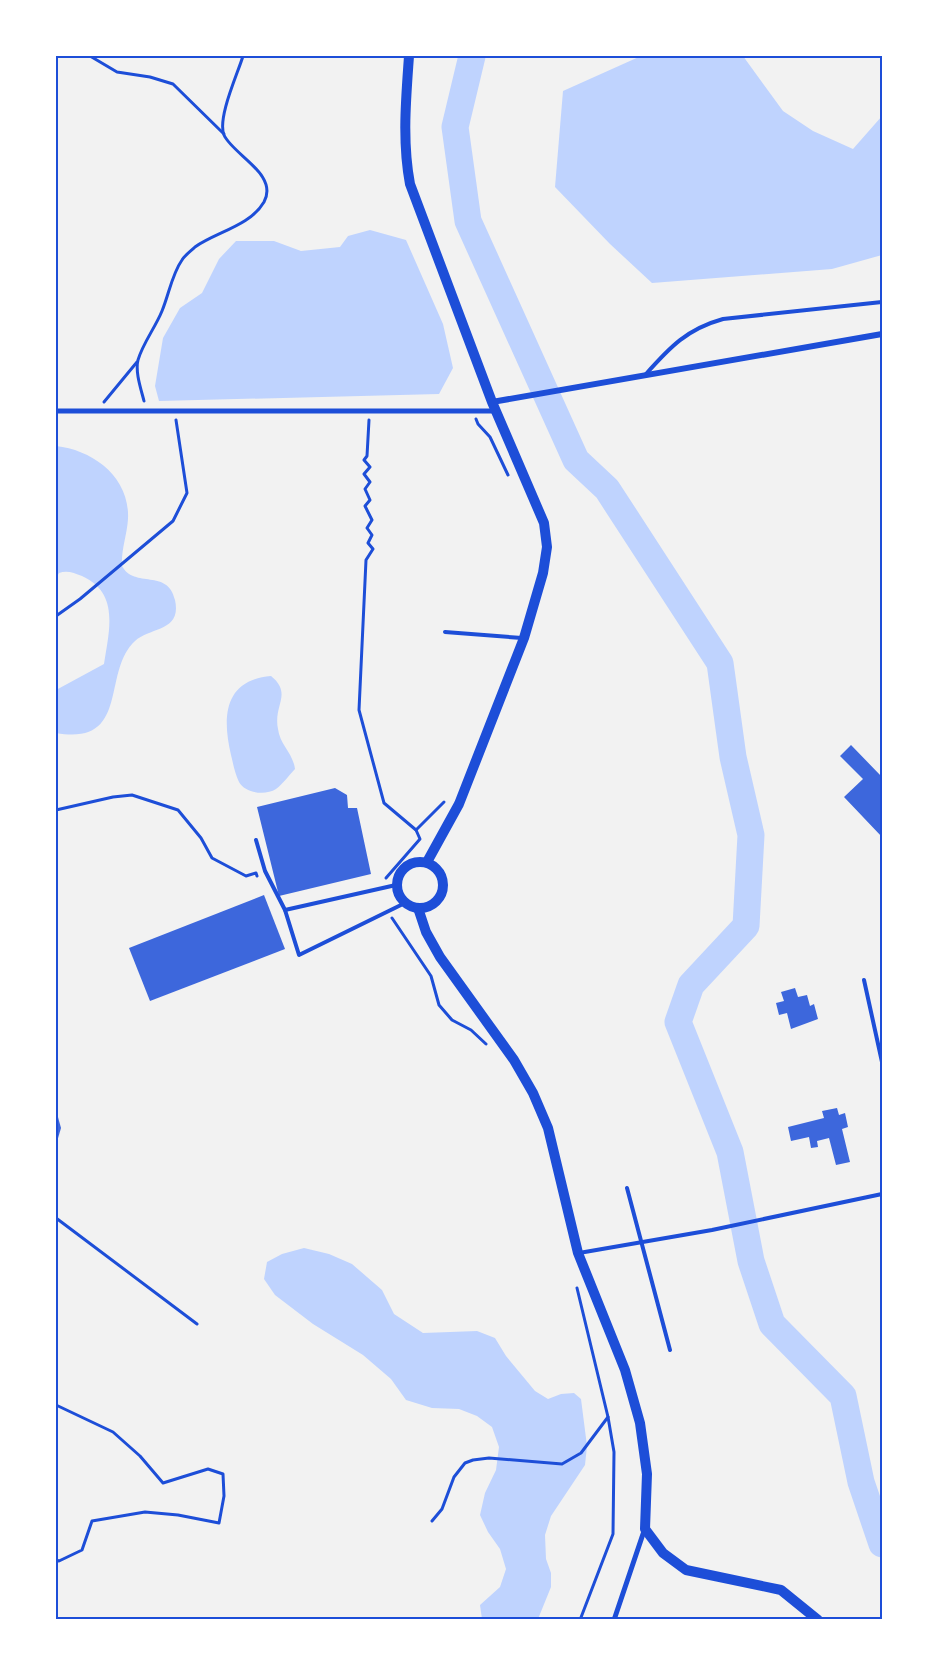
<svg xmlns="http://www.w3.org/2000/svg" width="938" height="1675" font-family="Lato,sans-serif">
<rect width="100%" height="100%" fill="#f2f2f2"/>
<g fill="#bfd3fe">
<polygon points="641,56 743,56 783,111 813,131 853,149 882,116 882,255 832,269 652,283 610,244 555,187 563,91"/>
<polygon points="370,230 406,240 443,324 453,368 439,394 159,401 155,386 163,338 180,308 202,293 219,259 236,241 274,241 301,251 340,247 348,236"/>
<path d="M56,446C93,450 130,477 128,519C127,535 121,550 122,566C134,589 168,568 175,600C182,632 150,627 135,641C101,672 131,746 56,733V690L104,664C109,631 120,593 82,576C74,573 67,570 59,573L56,578Z"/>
<path d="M271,676C293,694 273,705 278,729C280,745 293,753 295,769C289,775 283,784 276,789C265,796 245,793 239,782C235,774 233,763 231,755C222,717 224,680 271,676Z"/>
<polygon points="304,1248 329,1254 352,1264 382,1290 394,1314 423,1333 477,1331 495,1338 506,1356 535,1391 548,1399 561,1394 574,1393 581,1399 587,1446 585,1465 551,1516 545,1535 546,1559 551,1573 551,1587 538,1619 482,1619 480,1605 500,1587 506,1569 500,1549 488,1532 480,1515 485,1493 496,1470 499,1447 492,1427 477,1416 459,1409 432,1408 406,1400 391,1379 363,1355 313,1324 275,1295 264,1279 267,1262 282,1254"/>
</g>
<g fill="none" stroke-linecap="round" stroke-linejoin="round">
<polyline stroke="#bfd3fe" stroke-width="27" points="472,56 455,127 468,221 576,460 607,489 720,663 733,757 751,835 746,926 691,985 678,1022 730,1152 751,1261 772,1324 843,1396 861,1482 882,1544"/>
</g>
<g fill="#3d67dc">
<polygon points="851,745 882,777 882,837 844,797 863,779 840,756"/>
<polygon points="335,788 347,795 348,808 357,808 371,874 279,896 257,807"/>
<polygon points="264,895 285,949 150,1001 129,948"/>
<polygon points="795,988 798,997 807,995 810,1006 814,1004 818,1019 791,1029 787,1013 779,1015 776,1003 784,1001 781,992"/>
<polygon points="837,1108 839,1115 845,1113 848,1127 842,1129 850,1162 836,1165 829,1138 817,1141 818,1147 811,1148 809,1137 791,1141 788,1127 824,1118 822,1111"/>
<polygon points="56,1110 61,1128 56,1145"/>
</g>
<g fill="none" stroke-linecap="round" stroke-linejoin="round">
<g stroke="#1d4ed8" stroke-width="3">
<polyline points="90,56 117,72 150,77 173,84 224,134"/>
<path d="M144,401C141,389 135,372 138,360C143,343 155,328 162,311C169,294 172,274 182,260C185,255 191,251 195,247C216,232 250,226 264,202C279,174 233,155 224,135C217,118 238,73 243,56"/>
<polyline points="104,402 137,362"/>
<polyline points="476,419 478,424 490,437 508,475"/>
<polyline points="369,420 367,456 364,460 370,467 364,474 370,482 365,489 370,500 365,506 372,520 367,528 372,535 368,543 373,549 366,560 359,710 384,803 416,830"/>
<polyline points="56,616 80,599 173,521 187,493 176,420"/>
<polyline points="56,810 113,797 132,795 178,810 201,838 212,858 246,876 256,873 257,876"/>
<polyline points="386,878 420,839 416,830 444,802"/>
<polyline points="392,918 431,976 439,1005 452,1020 471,1030 486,1044"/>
<polyline points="56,1218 197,1324"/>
<polyline points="577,1288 608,1417 614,1452 613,1534 580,1620"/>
<polyline points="56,1405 113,1432 140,1456 163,1483 208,1469 223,1474 224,1496 219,1523 178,1515 145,1512 92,1521 82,1550 59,1561 56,1560"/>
<polyline points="432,1521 442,1509 454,1477 465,1463 473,1460 489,1458 562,1464 581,1453 608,1417"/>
</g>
<g stroke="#1d4ed8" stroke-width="4">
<path d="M646,374C670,347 687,329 723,319L882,302"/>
<polyline points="445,632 522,638"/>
<polyline points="256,840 265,871 285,910 396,885"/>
<polyline points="285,910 299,955 405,903"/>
<polyline points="864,980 882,1062"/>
<polyline points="627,1188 670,1350"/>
<polyline points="579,1253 712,1230 882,1194"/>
</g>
<g stroke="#1d4ed8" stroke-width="5">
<polyline points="56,411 495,411"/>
<polyline points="614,1620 644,1531"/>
</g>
<polyline stroke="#1d4ed8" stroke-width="6" points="492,402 882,334"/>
<g stroke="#1d4ed8" stroke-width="10">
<path d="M409,56C406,99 402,141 410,184L492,402L544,523L547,547L543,573L524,638L459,804L427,862"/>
<circle cx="420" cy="885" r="23"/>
<polyline points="418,908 426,932 440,957 514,1060 533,1093 548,1128 578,1253 625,1370 640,1423 647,1474 645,1529 663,1553 686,1570 781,1590 818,1620"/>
</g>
</g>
<rect width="938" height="1675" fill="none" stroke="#ffffff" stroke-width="114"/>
<rect x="57" y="57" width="824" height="1561" fill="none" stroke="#1d4ed8" stroke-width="2"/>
</svg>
